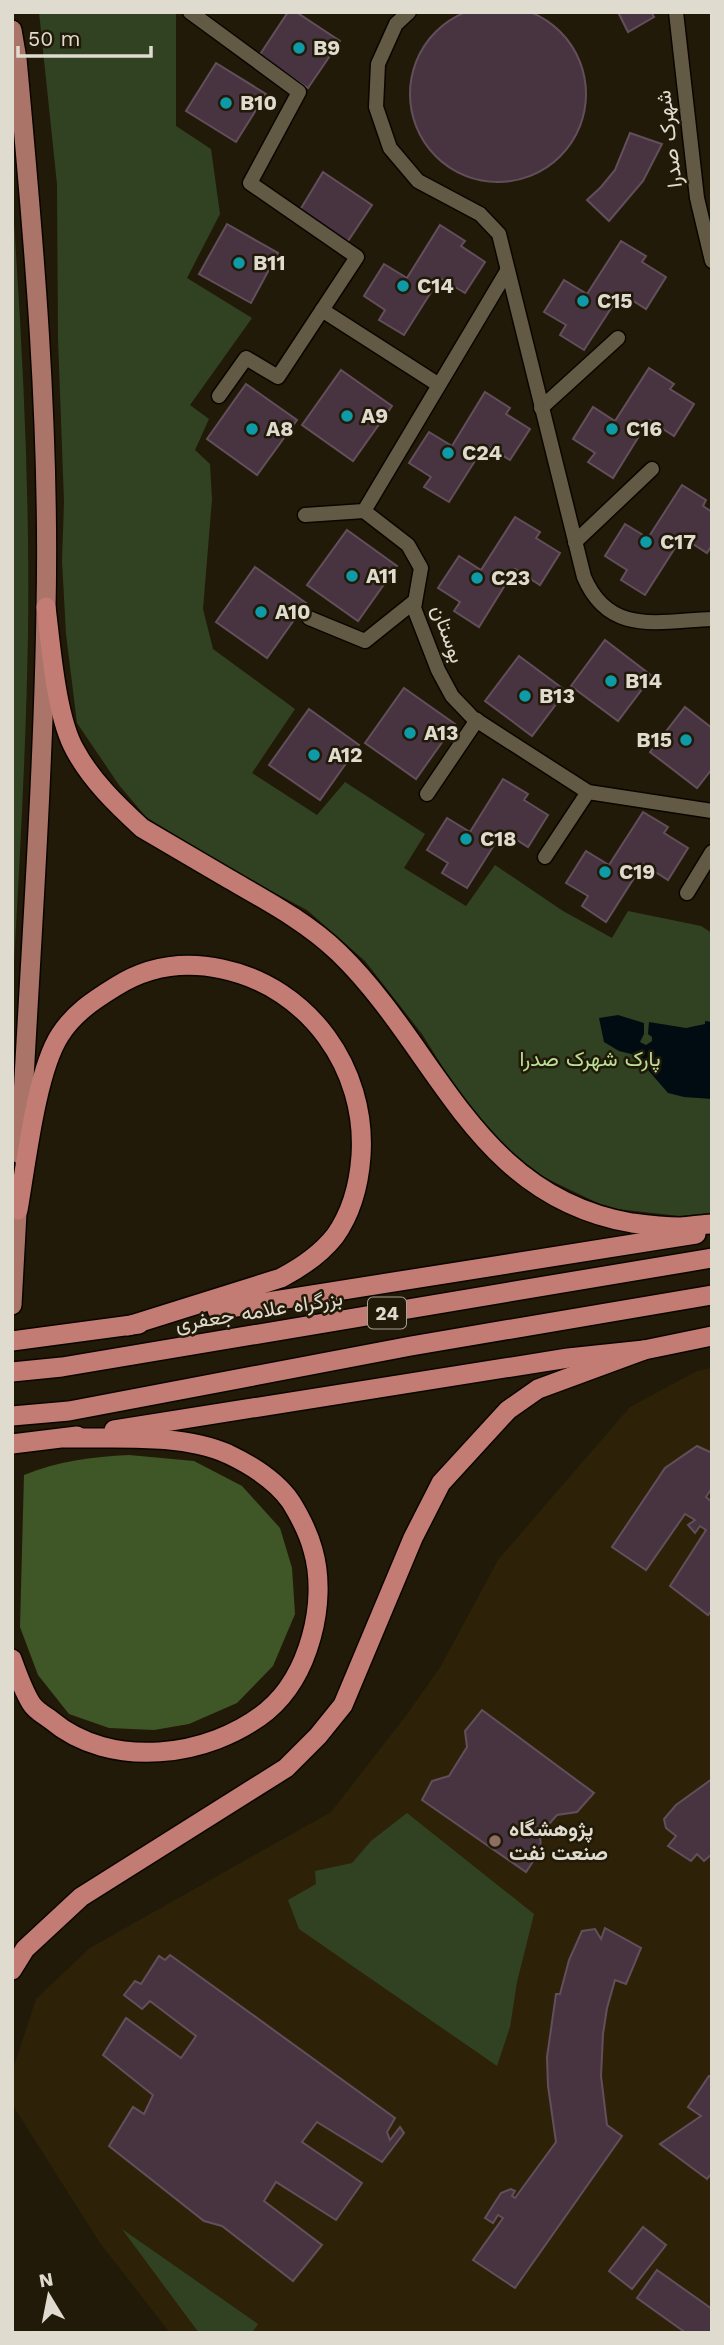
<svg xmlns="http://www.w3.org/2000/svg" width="724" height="2345" font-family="'Work Sans',Vazirmatn,sans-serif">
<rect width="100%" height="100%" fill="#221a08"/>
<polygon fill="#2d2208" points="712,1368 712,2333 170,2333 100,2243 12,2104 12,2072 36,1999 90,1948 331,1812 408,1713 441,1666 498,1560 630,1407 697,1371"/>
<g fill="#314222">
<polygon points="39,12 176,12 176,126 211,149 220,214 187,278 252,318 190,405 209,419 195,450 210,464 212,499 203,609 213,649 295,709 252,773 317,815 345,782 425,834 404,868 466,906 495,865 563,911 612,938 628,911 701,926 712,933 712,1213 679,1216 608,1208 535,1173 500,1146 457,1090 422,1034 365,961 307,910 235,872 146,817 119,785 77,723 66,634 62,561 64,502 58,338 57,184"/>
<path d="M12,193C22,339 30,486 28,632C26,753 19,875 12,996Z"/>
<polygon points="407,1813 534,1914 517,1982 510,2027 497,2066 299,1929 288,1900 316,1884 315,1871 352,1863 371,1841"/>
<polygon points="122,2229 258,2324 252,2333 199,2333"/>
</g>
<path fill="#3f5727" d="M129,1455L194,1461L242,1486L280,1528L292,1568L295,1614L273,1666L237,1703L189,1724L154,1730L109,1728L69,1714L38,1675L20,1627L24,1475C58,1461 92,1457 129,1455Z"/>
<polygon fill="#000c12" points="618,1015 644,1023 644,1034 640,1042 646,1045 652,1041 652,1037 648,1034 649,1022 686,1028 705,1024 705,1021 712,1022 712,1099 684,1097 668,1093 635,1055 619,1051 604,1042 599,1018"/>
<g fill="#473440" stroke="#634f5c" stroke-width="2">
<circle cx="498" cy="94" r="88"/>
<polygon points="288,12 296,12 340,41 308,88 259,56"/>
<polygon points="618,12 651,12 654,17 628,32"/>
<polygon points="216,63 266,94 236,142 186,111"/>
<polygon points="630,133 662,144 643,181 609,221 587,200 601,187 615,170"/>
<polygon points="323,172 372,205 346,244 300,210"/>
<polygon points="227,224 278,253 251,303 199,274"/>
<polygon points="440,225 465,241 461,246 485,262 465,293 440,278 404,335 379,320 385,310 364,296 384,264 407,278"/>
<polygon points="621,241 646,256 642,262 666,277 646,309 621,293 584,350 560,335 566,325 544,312 564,280 587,294"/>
<polygon points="649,368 674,384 670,389 694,404 674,436 649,420 613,478 588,462 595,453 573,439 593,407 615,421"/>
<polygon points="341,370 392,406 353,461 302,425"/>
<polygon points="246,384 297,420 257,475 207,439"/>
<polygon points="485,392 510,408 506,414 530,429 510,460 485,445 449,502 424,487 431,477 409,463 429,432 452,446"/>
<polygon points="682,485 706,500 703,506 712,512 712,545 707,553 682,537 645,595 621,580 627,570 605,556 625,524 648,538"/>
<polygon points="515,517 540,532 536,538 560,553 540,585 515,569 479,627 454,611 460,602 438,588 459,556 481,570"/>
<polygon points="347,530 397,566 358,621 307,585"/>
<polygon points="255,567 306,603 267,658 216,622"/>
<polygon points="605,640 652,676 618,721 571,686"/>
<polygon points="519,656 566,691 532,736 485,701"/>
<polygon points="404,688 455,724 416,779 365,743"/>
<polygon points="685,707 712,728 712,769 697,788 650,752"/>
<polygon points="309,709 359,745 320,800 269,765"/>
<polygon points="503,779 528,794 524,800 548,815 528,847 503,831 467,888 442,873 448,863 427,850 447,818 470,832"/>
<polygon points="643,812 668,827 664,833 688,848 668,880 643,864 606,922 582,906 588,896 566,883 586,851 609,865"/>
<polygon points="697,1446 712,1453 712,1488 706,1497 712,1502 712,1610 708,1615 670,1586 706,1530 700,1526 695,1533 688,1525 695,1520 685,1514 646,1570 612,1547 665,1468"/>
<polygon points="482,1710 594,1793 577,1812 557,1815 540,1834 541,1849 526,1872 422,1800 432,1781 449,1776 467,1747 465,1731"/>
<polygon points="712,1779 712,1854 704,1861 697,1854 691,1861 668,1846 676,1836 666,1828 664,1819 676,1805"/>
<polygon points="605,1928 641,1948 626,1984 615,1980 607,2008 603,2034 601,2076 607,2125 622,2136 515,2288 473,2260 503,2218 498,2215 493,2223 485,2218 501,2193 511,2189 515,2191 512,2196 515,2198 556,2142 548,2086 547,2057 556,1994 560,1994 569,1960 582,1931 595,1929 601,1939"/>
<polygon points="170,1955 395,2118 387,2132 390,2140 400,2127 404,2133 382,2162 317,2122 302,2142 362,2183 336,2220 276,2182 264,2201 322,2245 293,2281 222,2226 204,2221 109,2146 133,2107 144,2114 153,2095 103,2055 126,2018 181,2058 196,2036 150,2001 142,2009 124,1995 135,1981 141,1984 159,1956 165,1960"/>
<polygon points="709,2076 712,2078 712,2173 707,2179 660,2144 701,2116 688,2107"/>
<polygon points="643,2227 666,2245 632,2289 609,2271"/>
<polygon points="657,2270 712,2309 712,2333 686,2333 637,2298"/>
</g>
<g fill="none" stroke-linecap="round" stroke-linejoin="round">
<g stroke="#0b0500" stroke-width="17">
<g id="minor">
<polyline points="190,12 299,92 250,183 357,257 278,377 246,358 219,396"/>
<path d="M409,12L396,24L378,64L376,107L390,148L418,181L480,214L499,234L584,577C609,636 658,621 712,619"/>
<polyline points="676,12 697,198 712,261"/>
<polyline points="507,271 364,511 408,545 421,568 414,608 438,670 452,696 473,718 588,792 712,811"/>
<polyline points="322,310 439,385"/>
<polyline points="541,408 618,338"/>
<polyline points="305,515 364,511"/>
<polyline points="575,542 652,469"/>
<polyline points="309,618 365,641 415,601"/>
<polyline points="427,794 477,720"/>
<polyline points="545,857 588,792"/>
<polyline points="687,893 712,852"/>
</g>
</g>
<g stroke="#0b0500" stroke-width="22">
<g id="primary">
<path d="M12,30L17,59C34,242 50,426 46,609C43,791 29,972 20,1154"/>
<polyline points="12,1305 18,1194"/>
</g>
</g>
<g stroke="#0b0500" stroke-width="22">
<g id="trunk">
<path d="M46,607C51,646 56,717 75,750C91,780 117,805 142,828C171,845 200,862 229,879C267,901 307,922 339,953C439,1050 474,1196 632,1223C647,1225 665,1227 680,1227C691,1227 701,1224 712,1224"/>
<path d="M18,1210C26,1165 36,1072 60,1035C74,1013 94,1000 115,987C148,966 185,961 222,969C309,987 367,1069 361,1156C359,1185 352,1212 335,1236C320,1255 302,1267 281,1278L128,1326"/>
<polyline points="217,1310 696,1234"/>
<polyline points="12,1341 139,1324"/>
<polyline points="12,1372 62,1367 712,1258"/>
<polyline points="12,1416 69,1411 411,1346 712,1295"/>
<polyline points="114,1430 568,1358 644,1350 712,1336"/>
<polyline points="12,1444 77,1436"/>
<path d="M12,1659C17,1673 23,1690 31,1703C35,1710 44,1715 51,1720C110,1770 209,1758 267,1711C309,1676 328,1602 313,1550C309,1535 299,1515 291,1502C276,1480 251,1465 228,1454C181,1433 116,1439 65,1438"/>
<polyline points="12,1970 25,1949 81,1897 286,1768 318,1736 343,1705 413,1538 441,1483 508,1410 538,1389 644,1350"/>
</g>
</g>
<use href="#minor" stroke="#635a46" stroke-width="14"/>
<use href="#primary" stroke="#aa7468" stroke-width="19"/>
<use href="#trunk" stroke="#c27c73" stroke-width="19"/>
</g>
<g fill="#0f9aa8" stroke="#221a08" stroke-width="2.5">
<circle cx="299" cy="48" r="7"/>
<circle cx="226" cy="103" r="7"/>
<circle cx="239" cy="263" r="7"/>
<circle cx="403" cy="286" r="7"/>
<circle cx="583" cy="301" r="7"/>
<circle cx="347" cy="416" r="7"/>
<circle cx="252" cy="429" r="7"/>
<circle cx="612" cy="429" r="7"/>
<circle cx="448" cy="453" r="7"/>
<circle cx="646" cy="542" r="7"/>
<circle cx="352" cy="576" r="7"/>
<circle cx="477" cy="578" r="7"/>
<circle cx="261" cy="612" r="7"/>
<circle cx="611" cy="681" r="7"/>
<circle cx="525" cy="696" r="7"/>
<circle cx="410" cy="733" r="7"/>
<circle cx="686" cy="740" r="7"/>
<circle cx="314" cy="755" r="7"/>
<circle cx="466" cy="839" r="7"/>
<circle cx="605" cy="872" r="7"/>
</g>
<circle fill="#8d6e63" stroke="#221a08" stroke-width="2.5" cx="495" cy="1841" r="7"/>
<g text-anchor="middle" stroke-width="5" stroke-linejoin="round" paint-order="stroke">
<rect fill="#221a08" stroke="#a7a193" stroke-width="2" x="368" y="1297.5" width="38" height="31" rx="5"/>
<g font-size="19" font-weight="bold" fill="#e0dbcf">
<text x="387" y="1320">24</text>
</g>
<g font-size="21" font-weight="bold" fill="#e0dbcf" stroke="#221a08" text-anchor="start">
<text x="313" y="55">B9</text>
<text x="240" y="110">B10</text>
<text x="253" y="270">B11</text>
<text x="417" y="293">C14</text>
<text x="597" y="308">C15</text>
<text x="361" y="423">A9</text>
<text x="266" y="436">A8</text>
<text x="626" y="436">C16</text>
<text x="462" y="460">C24</text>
<text x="660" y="549">C17</text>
<text x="366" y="583">A11</text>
<text x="491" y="585">C23</text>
<text x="275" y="619">A10</text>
<text x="625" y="688">B14</text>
<text x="539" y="703">B13</text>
<text x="424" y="740">A13</text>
<text x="672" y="747" text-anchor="end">B15</text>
<text x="328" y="762">A12</text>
<text x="480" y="846">C18</text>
<text x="619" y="879">C19</text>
<text x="509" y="1836">پژوهشگاه<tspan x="509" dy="24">صنعت نفت</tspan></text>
</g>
<g font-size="21" fill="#e0dbcf" stroke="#221a08">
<text transform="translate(669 139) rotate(-97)" y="7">شهرک صدرا</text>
<text transform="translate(448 634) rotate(70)" y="7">بوستان</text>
<text transform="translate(259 1311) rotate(-9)" y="7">بزرگراه علامه جعفری</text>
</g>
<g font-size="21" fill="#b9e195" stroke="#221a08">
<text x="590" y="1066">پارک شهرک صدرا</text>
</g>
</g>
<rect width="724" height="2345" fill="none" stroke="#e0dbcf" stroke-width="28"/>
<g transform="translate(49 2296) rotate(350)" stroke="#221a08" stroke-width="5" paint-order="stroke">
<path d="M0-5L12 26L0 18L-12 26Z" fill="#e0dbcf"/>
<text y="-10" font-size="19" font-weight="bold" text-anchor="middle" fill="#e0dbcf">N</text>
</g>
<path d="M18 46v10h133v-10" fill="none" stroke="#e0dbcf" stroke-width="3.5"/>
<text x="28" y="46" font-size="21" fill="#e0dbcf" stroke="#221a08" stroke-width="5" paint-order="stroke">50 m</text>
</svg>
